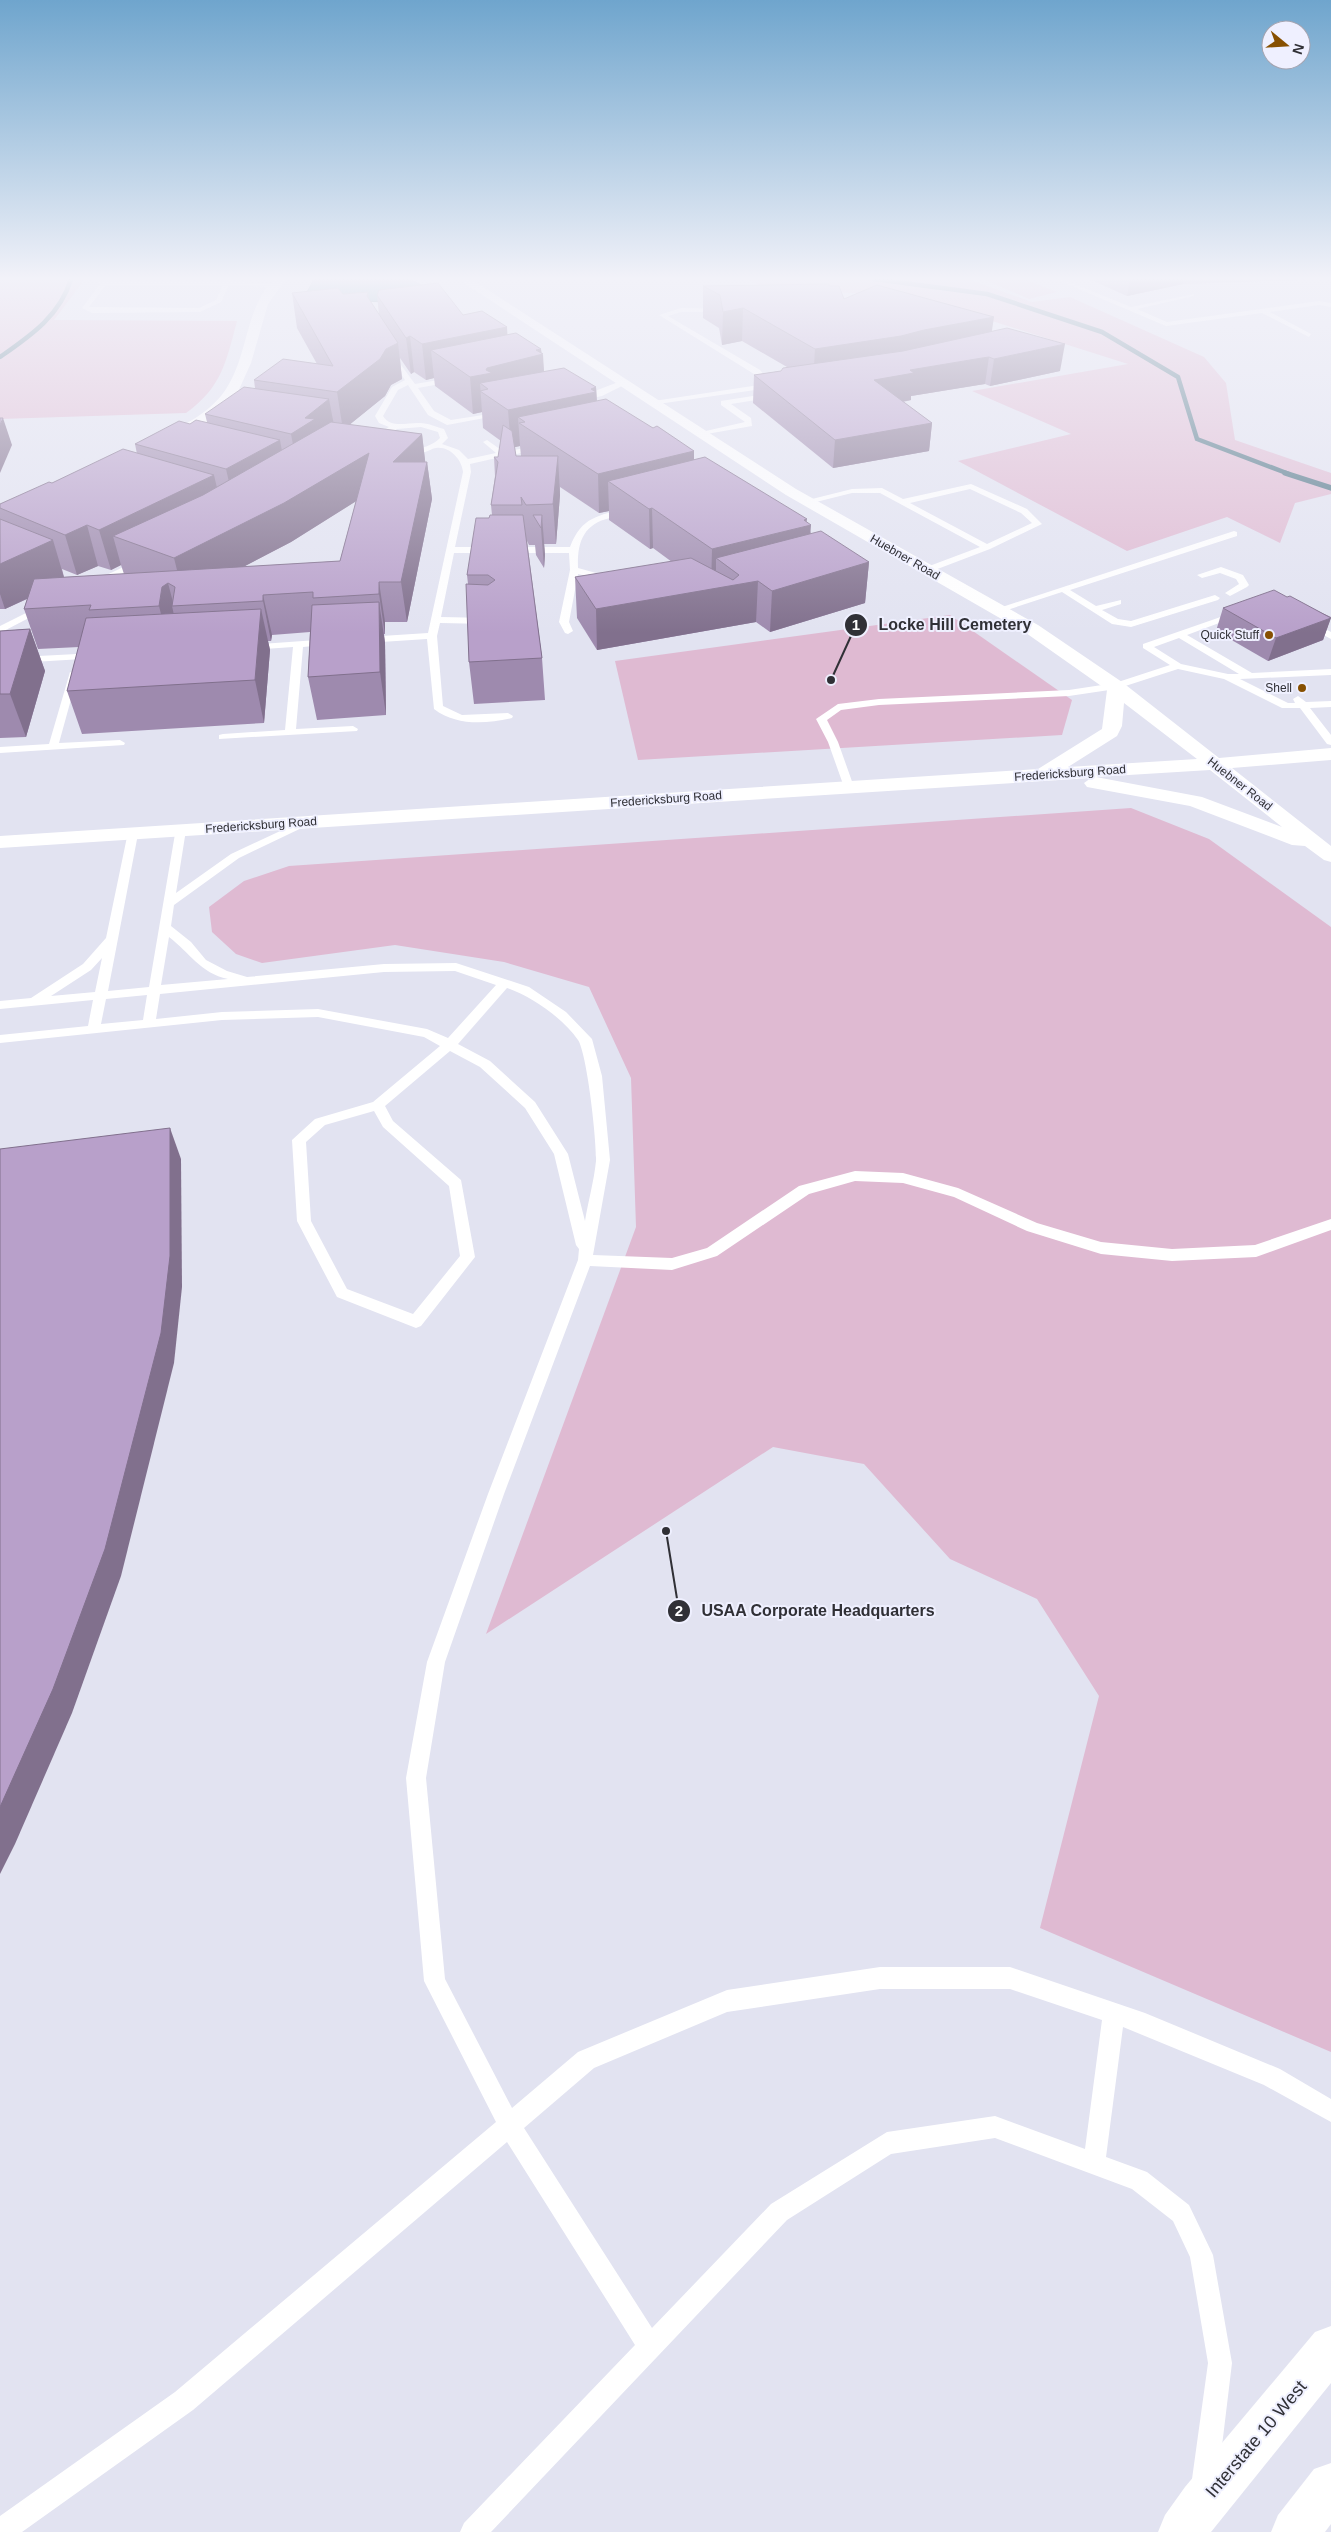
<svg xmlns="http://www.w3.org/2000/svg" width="1331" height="2532" font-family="Helvetica,sans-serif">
<rect width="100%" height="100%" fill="#e2e3f1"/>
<g fill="#dfbad2">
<path d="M0,279H82V283L54,320L237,321C226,362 222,387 186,413L0,419Z"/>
<polygon points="746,279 967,279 1032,302 1070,297 1204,357 1226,383 1235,440 1331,473 1331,494 1295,503 1280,543 1227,517 1127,551 958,461 1071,434 972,391 1128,364 910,295 771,290"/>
<polygon points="983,279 1025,279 1057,292 1029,299"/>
<polygon points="950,615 1072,700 1062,735 638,760 615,661"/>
<polygon points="1131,808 1209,839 1331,927 1331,2052 1040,1928 1099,1696 1037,1599 950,1559 864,1464 773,1447 486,1634 636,1227 631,1078 589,987 504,962 395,945 262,963 236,954 212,932 209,907 244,881 289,866"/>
</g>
<path fill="#598fa5" stroke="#4d7284" d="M314,279H410L442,297C397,306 351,301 306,294Z"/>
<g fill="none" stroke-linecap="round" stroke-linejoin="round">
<g stroke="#4d7284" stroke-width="4.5">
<polyline points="874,279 987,294 1102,332 1178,377 1197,439 1289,474"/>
<path d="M0,357C30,336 60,316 71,279"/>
</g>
<polyline stroke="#4d7284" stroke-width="5.5" points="1285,473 1331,488"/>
<g fill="#fff" fill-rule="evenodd">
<path d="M92,279H98L103,281L120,279L114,282L225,281L227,279H233L232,281L276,285L273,287L229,285L221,302L200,312L92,313L82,308L100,284ZM223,285L216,300L199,308L89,307L105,286Z"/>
<polygon points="1055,279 1062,279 1131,307 1194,294 1194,296 1137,309 1167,322 1319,301 1331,303 1331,307 1319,305 1270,312 1311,334 1309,337 1262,313 1166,326"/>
<polygon points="681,308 724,309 722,312 681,312 668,316 760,370 767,378 777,383 777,387 651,405 651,401 654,401 766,384 754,374 659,315"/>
<path d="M390,350L415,384L456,377V381L418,388L434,411L451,420L502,412L506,414L447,425L428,415L408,385L398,390L383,416C391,429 408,422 420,423C428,423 436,427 444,429L448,438L442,444L459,450L468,459L496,453L483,442L487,440L504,452L540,445L544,447L509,456L513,460L509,462L501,457L470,464L471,472L455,547H570C582,516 598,516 628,508L632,511C627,515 617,516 610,518C583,524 577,543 578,568L618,579L613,582L578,574L569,622L573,631L568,634L565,633L559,622L570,570L569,553H454L441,617L488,618L493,621L488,624L440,623L437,636L443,706L462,715L508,713L513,716L512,718C486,724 456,726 434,709L427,639L366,643L361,640L366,637L428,633L463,472C462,460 450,446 436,448C433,448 429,451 425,452C410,456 388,454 376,443L377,434L389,427L379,423L375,416L392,387L405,380L386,352ZM421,427L438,432L440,438C426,452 400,452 384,442V437L397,429Z"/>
<polygon points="621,381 628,383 602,396 578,401 574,399"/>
<polygon points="772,393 776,395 775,397 731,404 751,418 752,426 701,435 697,433 745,422 721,405 721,401"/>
<path d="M971,484L1027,509L1042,524L990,549L927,573L924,572V568L980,547L880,493H852L808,504L804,501L852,489L882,488L903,499ZM970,489L1021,513L1032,523L987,544L910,503Z"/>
<polygon points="1234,531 1237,532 1237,536 1070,590 1096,606 1121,600 1121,604 1102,610 1118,619 1131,621 1215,595 1220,598 1218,600 1131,627 1112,624 1062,592 1001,612 993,610"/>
<polygon points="140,559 144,562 143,564 98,585 90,583"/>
<polygon points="1221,567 1243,575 1249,585 1247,587 1230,596 1225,593 1239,584 1236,579 1220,573 1202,578 1197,575"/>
<polygon points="42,605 50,607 0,633 0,626"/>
<path d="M1235,612L1243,614L1187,635L1252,673L1331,669V675L1240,679L1288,703H1295L1293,699L1298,696L1306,702L1331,701V707L1310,708L1331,735V745L1327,744L1300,708H1282L1224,679L1178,669L1116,689L1069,696L879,705L841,710L827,720L838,742L854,787L849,790L844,787L828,742L816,719L838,704L879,699L1069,690L1115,683L1170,665L1143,648V644ZM1179,638L1239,674H1228L1181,664L1154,647Z"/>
<polygon points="1305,621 1311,621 1331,632 1331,639 1305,625"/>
<polygon points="331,639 334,640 334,644 303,647 296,729 353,726 358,729 357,731 219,739 219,735 223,734 285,730 293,647 249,650 246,649 246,645"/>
<polygon points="96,653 99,654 99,658 0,664 0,658"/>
<polygon points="70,672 78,674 59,743 120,740 125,743 124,745 0,753 0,747 49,744"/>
<path d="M306,819L310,820V824L239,858L174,905L171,926L191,942L206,960L227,971L247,977L384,964L456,963L529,987L566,1012L592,1039L602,1076L610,1160L593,1255L672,1258L707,1248L799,1186L855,1171L903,1173L958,1188L1037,1223L1101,1242L1172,1249L1255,1245L1331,1219V1230L1256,1257L1172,1261L1101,1254L1027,1231L954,1197L903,1183L855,1181L809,1194L717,1256L672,1270L590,1266L504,1494L445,1662L426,1778L445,1979L512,2108L578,2052L727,1990L880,1967H1010L1145,2013L1280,2069L1331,2099V2122L1264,2085L1123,2027L1106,2157L1147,2172L1189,2205L1213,2255L1232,2363L1218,2479L1214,2488L1205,2492L1196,2488L1192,2479L1208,2363L1190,2257L1173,2221L1132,2189L995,2138L891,2154L787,2220L491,2532H460L464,2523L635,2345L507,2142L193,2410L22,2532H0V2516L175,2392L496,2122L424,1981L406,1778L427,1662L488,1494L578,1260L579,1249L576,1245L554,1154L525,1108L480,1067L450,1051L385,1106L393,1121L461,1180L475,1257L421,1326L416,1328L337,1297L297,1221L292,1140L315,1119L373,1102L440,1046L424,1037L318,1017L222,1020L0,1043V1035L88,1026L93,1000L0,1009V1001L31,998L83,964L106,938L128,832H136L138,834L108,991L149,987L176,828H184L186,830L176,893L231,854ZM169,937C190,953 200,973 228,979L161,985ZM102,958L95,992L51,996L91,970ZM455,971L496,985L448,1038L427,1029L318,1009L222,1012L156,1019L160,994L384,972ZM507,988C532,997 563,1018 578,1040C587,1053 597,1142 596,1161C594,1181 588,1202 585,1221L568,1154L535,1102L490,1061L458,1044ZM147,995L143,1020L101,1024L106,999ZM374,1111L383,1127L449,1186L460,1256L413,1314L347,1289L311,1221L306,1142L325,1125ZM880,1989H1010L1102,2020L1085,2149L995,2116L887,2132L771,2204L652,2328L524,2128L594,2068L727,2012Z"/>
</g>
<path fill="#fff" fill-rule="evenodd" d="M274,279H286L268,304L251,363L237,394L224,409L199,428L172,442H162L160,439L162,436C185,425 212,411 226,389C249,354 244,310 274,279Z"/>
<polygon fill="#fff" fill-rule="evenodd" points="1331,2326 1331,2383 1211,2532 1158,2532 1165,2515 1185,2487 1315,2332"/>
<path fill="#fff" fill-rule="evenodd" d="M458,279H471L796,489L1038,625L1122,682L1219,758L1331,748V760L1232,768L1331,846V862L1324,860L1305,846L1292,845L1190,806L1087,787L1084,783L1091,778L0,848V836L1038,769L1102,729L1107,690L1026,633L786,495ZM1124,703L1197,759L1068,767L1117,736L1122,726ZM1210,770L1282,827L1202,797L1096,777Z"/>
<polygon fill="#fff" fill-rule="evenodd" points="1331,2463 1331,2524 1325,2532 1271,2532 1278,2515 1314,2469"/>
</g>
<g fill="#9e8aae" fill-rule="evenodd">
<polygon points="1089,279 1331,279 1183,284 1127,296"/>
<polygon points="703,286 829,286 844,299 992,331 1060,371 990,386 985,384 978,385 911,396 911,400 903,402 932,423 929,451 833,468 753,403 754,375 781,371 787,367 742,341 722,345 719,328 703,318"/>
<path d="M368,292L369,300L379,315L377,295L463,315L507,327V335L542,354L544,371L596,387L597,401L653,428L694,451V460L807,522L811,534L869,562L865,603L770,632L756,622L597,650L577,618L575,577L672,562L653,548L650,549L609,520V511L599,513L560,487V495L556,544H544L545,555L544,568L536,555L535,545H529L527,541L542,658L545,700L474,704L469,662L468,584L467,575L489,518L492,515L491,505L495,476L494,457H498L501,441L483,428L482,412L473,414L435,386L434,378L426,380L414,372L411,374L400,358L402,379L391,385L385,396L349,425L422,434L425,462H427L432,499L407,622H385V634H384L385,643L386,715L317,720L308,677L310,632L272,635L271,641H268L270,650L264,723L82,734L67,691L79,647L38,649L24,609L27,599L5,609H0V504L52,483L137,454L135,444L190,424L207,422L205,414L255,388L254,380L317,364L297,328L292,293L343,294ZM520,446L521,456H516L514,447ZM356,501L340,561L243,567L291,542ZM121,565L124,574L64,577L62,569L77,575L98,566L111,570Z"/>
<polygon points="1287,597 1331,617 1323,640 1268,661 1216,631 1223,608"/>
<polygon points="30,629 45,671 26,737 0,738 0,631"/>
</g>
<g fill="#81708d">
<polygon points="1130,279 1184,279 1183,284 1127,296"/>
<polygon points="743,308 742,341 722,345 723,312"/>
<polygon points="994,317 989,350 813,383 815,349"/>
<polygon points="507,327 509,362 536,350 541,349 542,355 543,354 545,391 488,389 480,383 482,412 473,414 470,377 486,370 487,368 431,350 434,378 426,380 422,344"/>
<polygon points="410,336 414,372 411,374 406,338"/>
<polygon points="398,343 402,379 391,385 385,396 343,430 337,392 386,349"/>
<polygon points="1065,344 1060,371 990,386 994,359"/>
<polygon points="989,357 985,384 911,396 911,400 871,407 874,380 910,370"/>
<polygon points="596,387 598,425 525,422 518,417 520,446 511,448 508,410"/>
<polygon points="329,399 336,436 298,472 291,434 305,418"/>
<polygon points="3,418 12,445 0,473 0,425"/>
<polygon points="932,423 929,451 833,468 835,440"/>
<polygon points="422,434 426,468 427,462 432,499 407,622 401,582 393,462"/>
<polygon points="280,440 287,479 235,508 226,469"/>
<polygon points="694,451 694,489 608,481 609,511 599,513 598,474"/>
<polygon points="369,453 374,490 291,542 184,598 174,558"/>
<polygon points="558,456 560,495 556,544 553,504"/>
<polygon points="214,475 223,514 113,536 121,565 111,570 99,530"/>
<polygon points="652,508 653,548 650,549 649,509"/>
<polygon points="542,515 545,555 544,568 541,528"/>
<polygon points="807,519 806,526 811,525 808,565 739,575 716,558 716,588 758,581 756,622 597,650 596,609 711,589 712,549"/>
<polygon points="87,525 98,566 77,575 65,535"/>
<polygon points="53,540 65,581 5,609 0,594 0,564"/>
<polygon points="869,562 865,603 770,632 772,591"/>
<polygon points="379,582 385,622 385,634 379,594"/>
<polygon points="168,583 174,606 172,606 176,624 169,646 159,606 162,587"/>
<polygon points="263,595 272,635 271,641 263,601"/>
<polygon points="379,602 385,643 386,715 380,672"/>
<polygon points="261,609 270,650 264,723 255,680"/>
<polygon points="1331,618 1323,640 1268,661 1276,638"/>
<polygon points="30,629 45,671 26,737 10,694"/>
<polygon points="170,1128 181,1159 182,1287 174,1363 121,1576 72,1713 15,1844 0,1874 0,1807"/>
</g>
<g fill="#b8a0ca" stroke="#81708d">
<polygon points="438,283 463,315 482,311 507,327 422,344 410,336 406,338 377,295 379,290"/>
<polygon points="829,284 829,286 839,286 844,299 877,285 994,317 924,330 901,336 815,349 743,308 723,312 720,295 703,286"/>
<polygon points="338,288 343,294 368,292 367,296 398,343 386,349 380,359 337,392 254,380 283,359 333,366 292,293"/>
<polygon points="1007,328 1065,344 994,359 989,357 982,358 910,370 914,373 874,380 932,423 835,440 754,375 781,371 783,368 903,351"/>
<polygon points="516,333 541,349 536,350 543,354 487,368 486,370 492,373 470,377 431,350"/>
<polygon points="564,368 596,387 591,389 596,392 508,410 480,391 488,389 480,383"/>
<polygon points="244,387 329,399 305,418 315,419 291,434 205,414"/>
<polygon points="606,399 653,428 657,426 694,451 598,474 519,423 525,422 518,417"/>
<polygon points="0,418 3,418 0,425"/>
<polygon points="196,420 280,440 226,469 135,444 179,421 190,424"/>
<polygon points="331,422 422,434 393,462 427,462 401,582 379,582 379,594 313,598 313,592 263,595 263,601 172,606 175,587 168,583 162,587 159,606 89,610 91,605 24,609 34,579 340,561 369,453 284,503 174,558 113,536 203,495"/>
<polygon points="503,425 512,431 516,456 558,456 553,504 526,505 521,497 522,505 491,505 498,462 494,457 498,457"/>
<polygon points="123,449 214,475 99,530 87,525 65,535 0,508 0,504 49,482 52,483"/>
<polygon points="705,457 807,519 804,520 811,525 712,549 652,508 649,509 608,481"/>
<polygon points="490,515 523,515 542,658 469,662 466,584 488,585 495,580 488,575 467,575 476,518 489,518"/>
<polygon points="533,515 542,515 541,528"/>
<polygon points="0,519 53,540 0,564"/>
<polygon points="821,531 869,562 772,591 758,581 596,609 575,577 691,558 733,580 739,575 716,558"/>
<polygon points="1274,590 1287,597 1290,596 1331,618 1276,638 1223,608"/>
<polygon points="379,602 380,672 308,677 312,605"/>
<polygon points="261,609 255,680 67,691 86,618"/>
<polygon points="30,629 10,694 0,694 0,631"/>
<polygon points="170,1128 170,1256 161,1333 105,1549 53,1689 0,1807 0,1149"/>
</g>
<linearGradient id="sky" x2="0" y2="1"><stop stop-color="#6fa5cd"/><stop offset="0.44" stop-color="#f2f2f9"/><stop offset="1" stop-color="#f2f2f9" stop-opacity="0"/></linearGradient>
<rect width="1331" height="633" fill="url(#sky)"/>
<g fill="#875001" stroke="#eff0ff" stroke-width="2">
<circle cx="1269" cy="635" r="5"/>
<circle cx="1302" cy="688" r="5"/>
</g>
<g text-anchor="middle" stroke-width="4" stroke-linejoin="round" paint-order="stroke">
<g font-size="12" fill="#303036" stroke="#eff0ff">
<text transform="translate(905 557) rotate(30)" y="4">Huebner Road</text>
<text transform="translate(1070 773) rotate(-4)" y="4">Fredericksburg Road</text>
<text transform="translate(1240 784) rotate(38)" y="4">Huebner Road</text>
<text transform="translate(666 799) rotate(-4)" y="4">Fredericksburg Road</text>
<text transform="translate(261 825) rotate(-4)" y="4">Fredericksburg Road</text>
</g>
<g font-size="12" fill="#303036" stroke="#eff0ff" text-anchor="end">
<text x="1259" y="639">Quick Stuff</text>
<text x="1292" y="692">Shell</text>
</g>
<g font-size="18" fill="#303036" stroke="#eff0ff">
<text transform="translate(1256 2439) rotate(-50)" y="6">Interstate 10 West</text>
</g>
</g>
<path fill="none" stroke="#303036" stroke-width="2" d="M831 680L856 625M666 1531L679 1611"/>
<g fill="#303036" stroke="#eff0ff" stroke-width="2">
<circle cx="831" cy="680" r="5"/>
<circle cx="666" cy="1531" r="5"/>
<circle cx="856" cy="625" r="12"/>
<circle cx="679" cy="1611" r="12"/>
</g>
<g font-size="15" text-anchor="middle" font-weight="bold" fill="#fff">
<text x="856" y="630">1</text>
<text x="679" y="1616">2</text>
</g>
<g font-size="16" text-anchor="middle" font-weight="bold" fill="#303036" stroke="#eff0ff" stroke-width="4" stroke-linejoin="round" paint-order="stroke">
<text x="955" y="630">Locke Hill Cemetery</text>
<text x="818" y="1616">USAA Corporate Headquarters</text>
</g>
<g transform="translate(1286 45) rotate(108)"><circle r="24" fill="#eff0ff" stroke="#a3a3af"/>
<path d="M0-4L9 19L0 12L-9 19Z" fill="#875001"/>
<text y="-8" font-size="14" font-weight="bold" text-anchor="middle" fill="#303036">N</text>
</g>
</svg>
